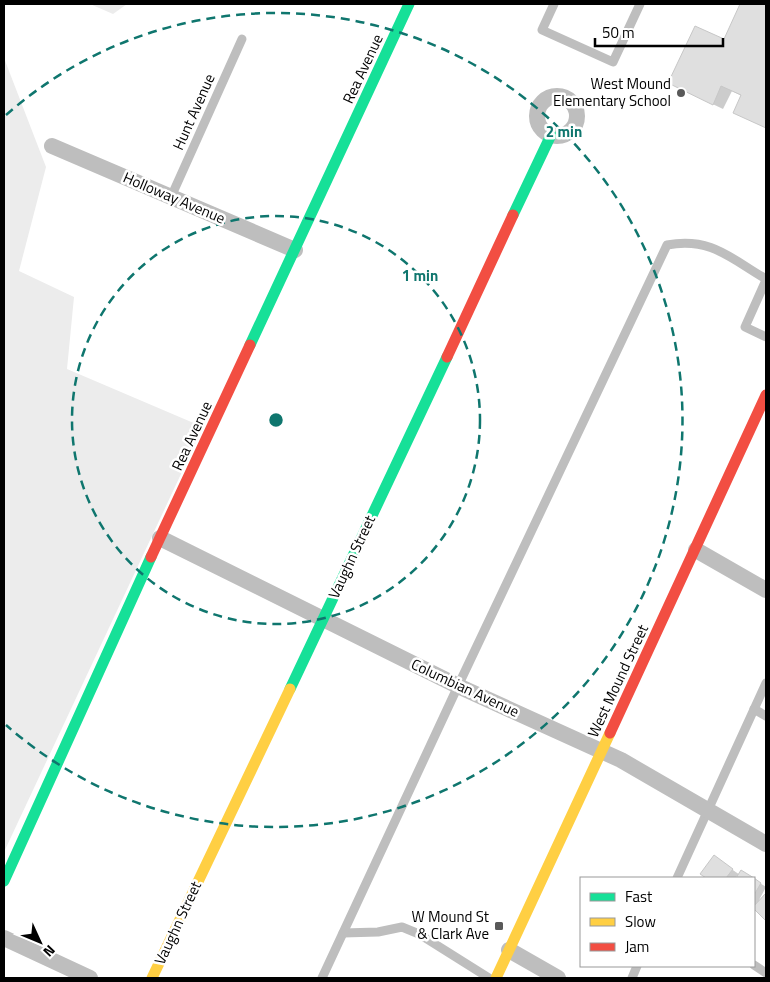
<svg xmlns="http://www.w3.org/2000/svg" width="770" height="982" font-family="'Titillium Web',sans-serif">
<rect width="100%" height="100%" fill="#fff"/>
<g fill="#ececec">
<polygon points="90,4 127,4 113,14"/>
<polygon points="4,58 46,167 19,271 74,297 67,369 203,427 4,852"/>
</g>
<g fill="#0003">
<polygon points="742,4 766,4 766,128 735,113 742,96 732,91 723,109 679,88 724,41"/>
<polygon points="720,861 740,875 742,872 752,878 738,878 737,876 735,878 708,878 702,874"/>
<polygon points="754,879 766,887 759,900 766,895 766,919 754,907"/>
</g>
<g fill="#dfdfdf" stroke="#c7c7c7">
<polygon points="740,4 766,4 766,128 733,113 741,95 721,86 713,105 668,83 695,26 724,39"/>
<polygon points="714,855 733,869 726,878 706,878 700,874"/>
<polygon points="741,870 754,878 736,878"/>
<polygon points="754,878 761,883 754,895"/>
<polygon points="766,893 766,921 754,909 754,906"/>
</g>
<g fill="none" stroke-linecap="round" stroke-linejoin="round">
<g stroke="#bebebe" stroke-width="9">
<polyline points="554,4 542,30 613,62 640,4"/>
<polyline points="171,197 242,39"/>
<polyline points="766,280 745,327 766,337"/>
<polyline points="754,709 766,716"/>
<polyline points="677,878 766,683"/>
<polyline points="343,933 378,932 402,927 419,934 489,978"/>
<polyline points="754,965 766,973"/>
<path d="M322,978L458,686L667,245C711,237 730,258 766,279"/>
<polyline points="632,978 637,966"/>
</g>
<g stroke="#bebebe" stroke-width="16">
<circle cx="557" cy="116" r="20"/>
<polyline points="52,146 295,250"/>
<polyline points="160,538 458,686 621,760 766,844"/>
<polyline points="696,550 766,590"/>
<polyline points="4,938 90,978"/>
<polyline points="509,950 558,978"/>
</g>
<g stroke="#16e098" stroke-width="11">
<polyline points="513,215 551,135"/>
<polyline points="250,345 409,4"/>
<polyline points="290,689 447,357"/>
<polyline points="4,881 151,557"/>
</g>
<g stroke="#ffcf43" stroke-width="11">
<polyline points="152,978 290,689"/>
<polyline points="496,978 610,733"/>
</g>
<g stroke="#f24e42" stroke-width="11">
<polyline points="447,357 513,215"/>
<polyline points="151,557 250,345"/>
<polyline points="610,733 766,395"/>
</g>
</g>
<g fill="none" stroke="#0f766e" stroke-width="2.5" stroke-dasharray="9 6">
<circle cx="276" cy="420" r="204"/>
<path d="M6 115A407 407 0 1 1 6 725"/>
</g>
<g fill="#595959" stroke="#fff" stroke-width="2">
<circle cx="681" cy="93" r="5"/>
<rect x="494" y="921" width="10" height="10" rx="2.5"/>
</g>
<g text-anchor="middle" stroke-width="5" stroke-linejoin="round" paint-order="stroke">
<g font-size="15" fill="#000" stroke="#fff">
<text transform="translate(363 69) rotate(-65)" y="5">Rea Avenue</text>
<text transform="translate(194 112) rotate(-66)" y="5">Hunt Avenue</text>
<text transform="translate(174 198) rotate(23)" y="5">Holloway Avenue</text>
<text transform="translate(192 436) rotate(-65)" y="5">Rea Avenue</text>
<text transform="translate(352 557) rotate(-65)" y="5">Vaughn Street</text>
<text transform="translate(618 681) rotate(-65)" y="5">West Mound Street</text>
<text transform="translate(465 688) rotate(25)" y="5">Columbian Avenue</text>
<text transform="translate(178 923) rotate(-65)" y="5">Vaughn Street</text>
</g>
<g font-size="15" fill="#000" stroke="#fff" text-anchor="end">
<text x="671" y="89">West Mound<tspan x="671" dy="17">Elementary School</tspan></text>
<text x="489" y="922">W Mound St<tspan x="489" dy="17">&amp; Clark Ave</tspan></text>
</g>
</g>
<circle cx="276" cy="420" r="8" fill="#0f766e" stroke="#fff" stroke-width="2.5"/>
<g font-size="15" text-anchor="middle" font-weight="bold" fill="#0f766e" stroke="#fff" stroke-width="5" stroke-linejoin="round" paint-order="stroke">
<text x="564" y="137">2 min</text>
<text x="420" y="281">1 min</text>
</g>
<rect width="770" height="982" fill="none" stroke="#000000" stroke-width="10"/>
<rect x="580" y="877" width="175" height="90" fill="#ffffff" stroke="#999999"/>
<rect x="590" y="893" width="25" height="8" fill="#16e098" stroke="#999999"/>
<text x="625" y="902" font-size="15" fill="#000000">Fast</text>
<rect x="590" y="918" width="25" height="8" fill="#ffcf43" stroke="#999999"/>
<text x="625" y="927" font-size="15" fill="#000000">Slow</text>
<rect x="590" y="943" width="25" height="8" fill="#f24e42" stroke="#999999"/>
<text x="625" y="952" font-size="15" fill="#000000">Jam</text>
<g transform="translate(40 942) rotate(134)" stroke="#ffffff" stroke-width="4" paint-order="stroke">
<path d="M0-4L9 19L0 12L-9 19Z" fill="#000000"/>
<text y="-8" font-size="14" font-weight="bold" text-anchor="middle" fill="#000000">N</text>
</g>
<path d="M595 38v8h128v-8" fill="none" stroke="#000000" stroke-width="2.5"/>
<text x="602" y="38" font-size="15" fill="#000000" stroke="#ffffff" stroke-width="4" paint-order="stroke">50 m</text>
</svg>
